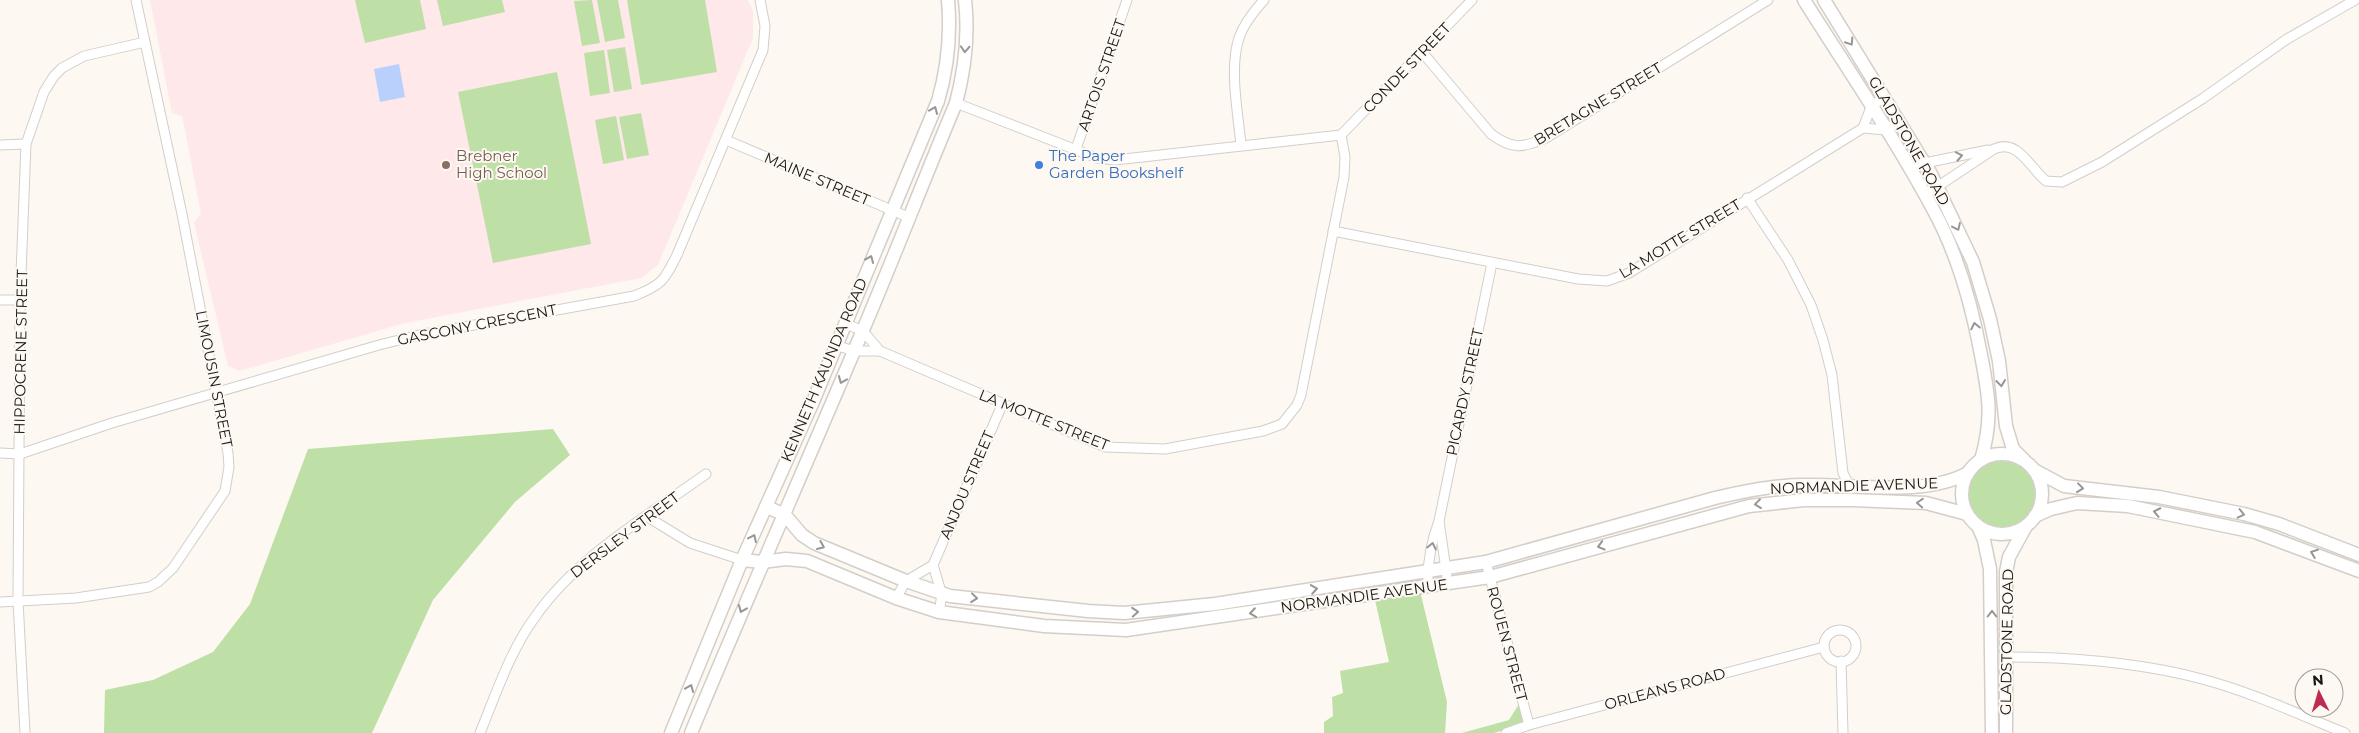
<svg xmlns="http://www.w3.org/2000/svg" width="2359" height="733" font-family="Montserrat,sans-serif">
<rect width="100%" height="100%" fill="#fdf8f2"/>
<polygon fill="#fee8ea" points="150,0 748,0 753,11 753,38 658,265 641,278 405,323 239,371 228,366 196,231 194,222 201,214 185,130 182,116 172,113"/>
<g fill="#bee0a6">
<polygon points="355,0 420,0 426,29 365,43"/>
<polygon points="437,0 502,0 505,12 443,26"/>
<polygon points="592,0 600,43 582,46 574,1"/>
<polygon points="597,0 618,0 625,38 605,42"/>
<polygon points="627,0 705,0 717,72 641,85"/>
<polygon points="625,47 632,89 614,92 607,50"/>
<polygon points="604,50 610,93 590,96 584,53"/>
<polygon points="557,72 591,244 493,263 458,92"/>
<polygon points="641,113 649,155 627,159 619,117"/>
<polygon points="616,116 624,160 603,164 595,120"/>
<polygon points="553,429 570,455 515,502 433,600 372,733 104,733 105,690 153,680 213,652 250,604 308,449"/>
<circle cx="2002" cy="494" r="33"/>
<polygon points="1420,591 1447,702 1445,733 1324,733 1324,722 1333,716 1332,697 1343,693 1340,671 1389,662 1375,600"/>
<polygon points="1519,704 1524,724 1494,733 1462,733 1509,720"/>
</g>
<polygon fill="#b9d0fc" points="399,64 405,97 380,102 374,69"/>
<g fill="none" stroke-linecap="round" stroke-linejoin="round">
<g stroke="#d3cec9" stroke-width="11">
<g id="street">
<path d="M1422,52L1491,134C1513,150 1522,148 1546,138L1768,0"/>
<polyline points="956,103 1097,158 1115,160 1341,135"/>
<polyline points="1863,128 1871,107 1884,97"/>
<polyline points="1341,135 1472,0"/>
<polyline points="726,140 908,217"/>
<polyline points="0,145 26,144"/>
<path d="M1241,145C1238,113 1229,68 1239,38C1244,23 1254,11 1264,0"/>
<polyline points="1076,149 1127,0"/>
<polyline points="1910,170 1925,163 1988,150"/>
<path d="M1925,195L1994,149C2018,138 2030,168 2046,181L2062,182L2102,162L2202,99L2287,39L2355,0"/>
<polyline points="1747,198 1788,260 1811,305 1823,340 1832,375 1843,473 1851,489"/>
<polyline points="1333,231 1578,279 1607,281 1629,273 1863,128 1886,130 1899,121"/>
<polyline points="0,300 20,300"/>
<polyline points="844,323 863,331 880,351 1105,447 1165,449 1263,431 1282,424 1297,405 1301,395 1344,177 1345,157 1341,135"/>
<polyline points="835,345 854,351 880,351"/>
<path d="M0,453L20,454L112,423L379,345L419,335L634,296C662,285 664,281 677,255L763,50L765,26L760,0"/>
<polyline points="646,516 690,543 742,560"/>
<polyline points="1439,521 1448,584"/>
<polyline points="1486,562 1529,725"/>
<path d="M1428,587C1427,564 1431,542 1439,521L1492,263"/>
<polyline points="896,598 906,581 933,565"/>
<polyline points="0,602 76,598 149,587 158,582 173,568 225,491 229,467 228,453 182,214 136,0"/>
<polyline points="939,612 942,595 933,565 1002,405"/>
<circle cx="1840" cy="646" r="16"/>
<path d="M2005,657C2072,657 2138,662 2202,679C2251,692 2298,714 2345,733"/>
<polyline points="1841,661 1843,733"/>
<polyline points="25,733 18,601 20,300 26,144 44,92 54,76 62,68 84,56 145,42"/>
<path d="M480,733C496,694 510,651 535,617C578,556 646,517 706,474"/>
<polyline points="1506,733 1529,725 1824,647"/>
</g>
</g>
<g stroke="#d3cec9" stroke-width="15">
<g id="secondary">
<path d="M1804,0C1848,70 1895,138 1934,211C1958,255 1972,306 1981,355C1989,396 1993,419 1981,460"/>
<polyline points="1824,0 1931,174 1973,262 1990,319 1999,361 2006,426 2013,449 2024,460"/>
<circle cx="2002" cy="494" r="40"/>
<polyline points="2036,471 2064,486 2159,497 2244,514 2279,524 2359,555"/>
<path d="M767,507L785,515L802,535L814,543L906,581L950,596L1088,611L1124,613L1215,604L1486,562L1715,498C1745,491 1774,485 1806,485C1855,484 1924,497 1968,473"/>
<polyline points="2035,516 2051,509 2077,503 2128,506 2255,532 2359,571"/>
<polyline points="1978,526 1984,540 1990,569 1992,733"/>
<polyline points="742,560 762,562 786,559 807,561 896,598 939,612 1044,626 1126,630 1490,577 1749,506 1804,500 1852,500 1926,503 1967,514"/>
<path d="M671,733L742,560L812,404L938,101C948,67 951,35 948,0"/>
<path d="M691,733C747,598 806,465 863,330C895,255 924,179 956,103C965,69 969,35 965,0"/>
<polyline points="2006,733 2006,572 2009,557 2026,526"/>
</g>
</g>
<use href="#street" stroke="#fff" stroke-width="9"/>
<use href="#secondary" stroke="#fff" stroke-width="12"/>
</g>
<defs><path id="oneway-chevron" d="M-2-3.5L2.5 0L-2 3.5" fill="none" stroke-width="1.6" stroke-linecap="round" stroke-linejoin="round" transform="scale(1.25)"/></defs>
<g stroke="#979695">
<use href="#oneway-chevron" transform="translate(1850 42) rotate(58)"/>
<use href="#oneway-chevron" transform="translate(965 49) rotate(93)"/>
<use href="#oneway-chevron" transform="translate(934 110) rotate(-67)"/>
<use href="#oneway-chevron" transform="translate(1959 156) rotate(-11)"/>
<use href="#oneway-chevron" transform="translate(1957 227) rotate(65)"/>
<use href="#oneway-chevron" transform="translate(870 259) rotate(-67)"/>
<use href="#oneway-chevron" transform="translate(1975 326) rotate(-102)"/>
<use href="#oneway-chevron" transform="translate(842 380) rotate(113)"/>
<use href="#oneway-chevron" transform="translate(2001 383) rotate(84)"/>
<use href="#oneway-chevron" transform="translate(2080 488) rotate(7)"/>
<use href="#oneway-chevron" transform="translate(1920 503) rotate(-176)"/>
<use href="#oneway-chevron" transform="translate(1758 504) rotate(173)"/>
<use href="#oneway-chevron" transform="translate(2157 512) rotate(-168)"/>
<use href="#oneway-chevron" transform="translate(2241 514) rotate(13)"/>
<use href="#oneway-chevron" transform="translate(753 538) rotate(-65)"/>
<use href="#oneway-chevron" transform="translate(821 546) rotate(23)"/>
<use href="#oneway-chevron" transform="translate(1432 546) rotate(-78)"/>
<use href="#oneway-chevron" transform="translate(1601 546) rotate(164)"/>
<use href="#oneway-chevron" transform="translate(2314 553) rotate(-159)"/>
<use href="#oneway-chevron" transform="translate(1314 589) rotate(-9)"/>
<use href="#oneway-chevron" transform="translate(974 598) rotate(6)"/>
<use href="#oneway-chevron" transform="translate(742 609) rotate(112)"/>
<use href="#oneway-chevron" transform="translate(1135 612) rotate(-4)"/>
<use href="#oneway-chevron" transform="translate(1253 613) rotate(172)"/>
<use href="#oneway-chevron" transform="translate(1992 614) rotate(-90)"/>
<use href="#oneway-chevron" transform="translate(690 688) rotate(-68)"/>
</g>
<circle fill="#8d6e63" stroke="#fdf8f2" stroke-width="2" cx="446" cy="165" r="5"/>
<circle fill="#3f7fe0" stroke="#fdf8f2" stroke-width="2" cx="1039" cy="165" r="5"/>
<g text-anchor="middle" stroke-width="4" stroke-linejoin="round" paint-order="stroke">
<g font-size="15" fill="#181614" stroke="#fdf8f2">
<text transform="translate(1407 68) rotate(-46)" y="5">CONDE STREET</text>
<text transform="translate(1102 75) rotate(-71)" y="5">ARTOIS STREET</text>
<text transform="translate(1598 104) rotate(-31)" y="5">BRETAGNE STREET</text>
<text transform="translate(1909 141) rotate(60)" y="5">GLADSTONE ROAD</text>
<text transform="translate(817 179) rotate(23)" y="5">MAINE STREET</text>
<text transform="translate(1680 239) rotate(-31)" y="5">LA MOTTE STREET</text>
<text transform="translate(477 325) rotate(-11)" y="5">GASCONY CRESCENT</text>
<text transform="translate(21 352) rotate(-89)" y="5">HIPPOCRENE STREET</text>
<text transform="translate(824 370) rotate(-67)" y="5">KENNETH KAUNDA ROAD</text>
<text transform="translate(214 379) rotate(79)" y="5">LIMOUSIN STREET</text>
<text transform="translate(1465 392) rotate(-78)" y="5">PICARDY STREET</text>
<text transform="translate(1044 420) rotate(22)" y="5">LA MOTTE STREET</text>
<text transform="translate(967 485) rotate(-67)" y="5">ANJOU STREET</text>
<text transform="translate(1854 486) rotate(-2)" y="5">NORMANDIE AVENUE</text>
<text transform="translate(625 535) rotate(-37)" y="5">DERSLEY STREET</text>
<text transform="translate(1364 596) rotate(-8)" y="5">NORMANDIE AVENUE</text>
<text transform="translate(2007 642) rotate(-89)" y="5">GLADSTONE ROAD</text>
<text transform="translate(1507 644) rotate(75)" y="5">ROUEN STREET</text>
<text transform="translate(1665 689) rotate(-15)" y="5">ORLEANS ROAD</text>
</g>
<g font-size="15" fill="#785e54" stroke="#fdf8f2" text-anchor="start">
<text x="456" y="161">Brebner<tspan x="456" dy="17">High School</tspan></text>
</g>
<g font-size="15" fill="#366cbe" stroke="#fdf8f2" text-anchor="start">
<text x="1049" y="161">The Paper<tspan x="1049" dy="17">Garden Bookshelf</tspan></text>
</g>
</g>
<g transform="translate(2319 693) rotate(355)"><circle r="24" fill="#fdf8f2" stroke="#a19e99"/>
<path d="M0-4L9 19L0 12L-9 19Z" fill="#bd2c4f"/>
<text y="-8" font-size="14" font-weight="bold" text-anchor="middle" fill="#181614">N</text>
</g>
</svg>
